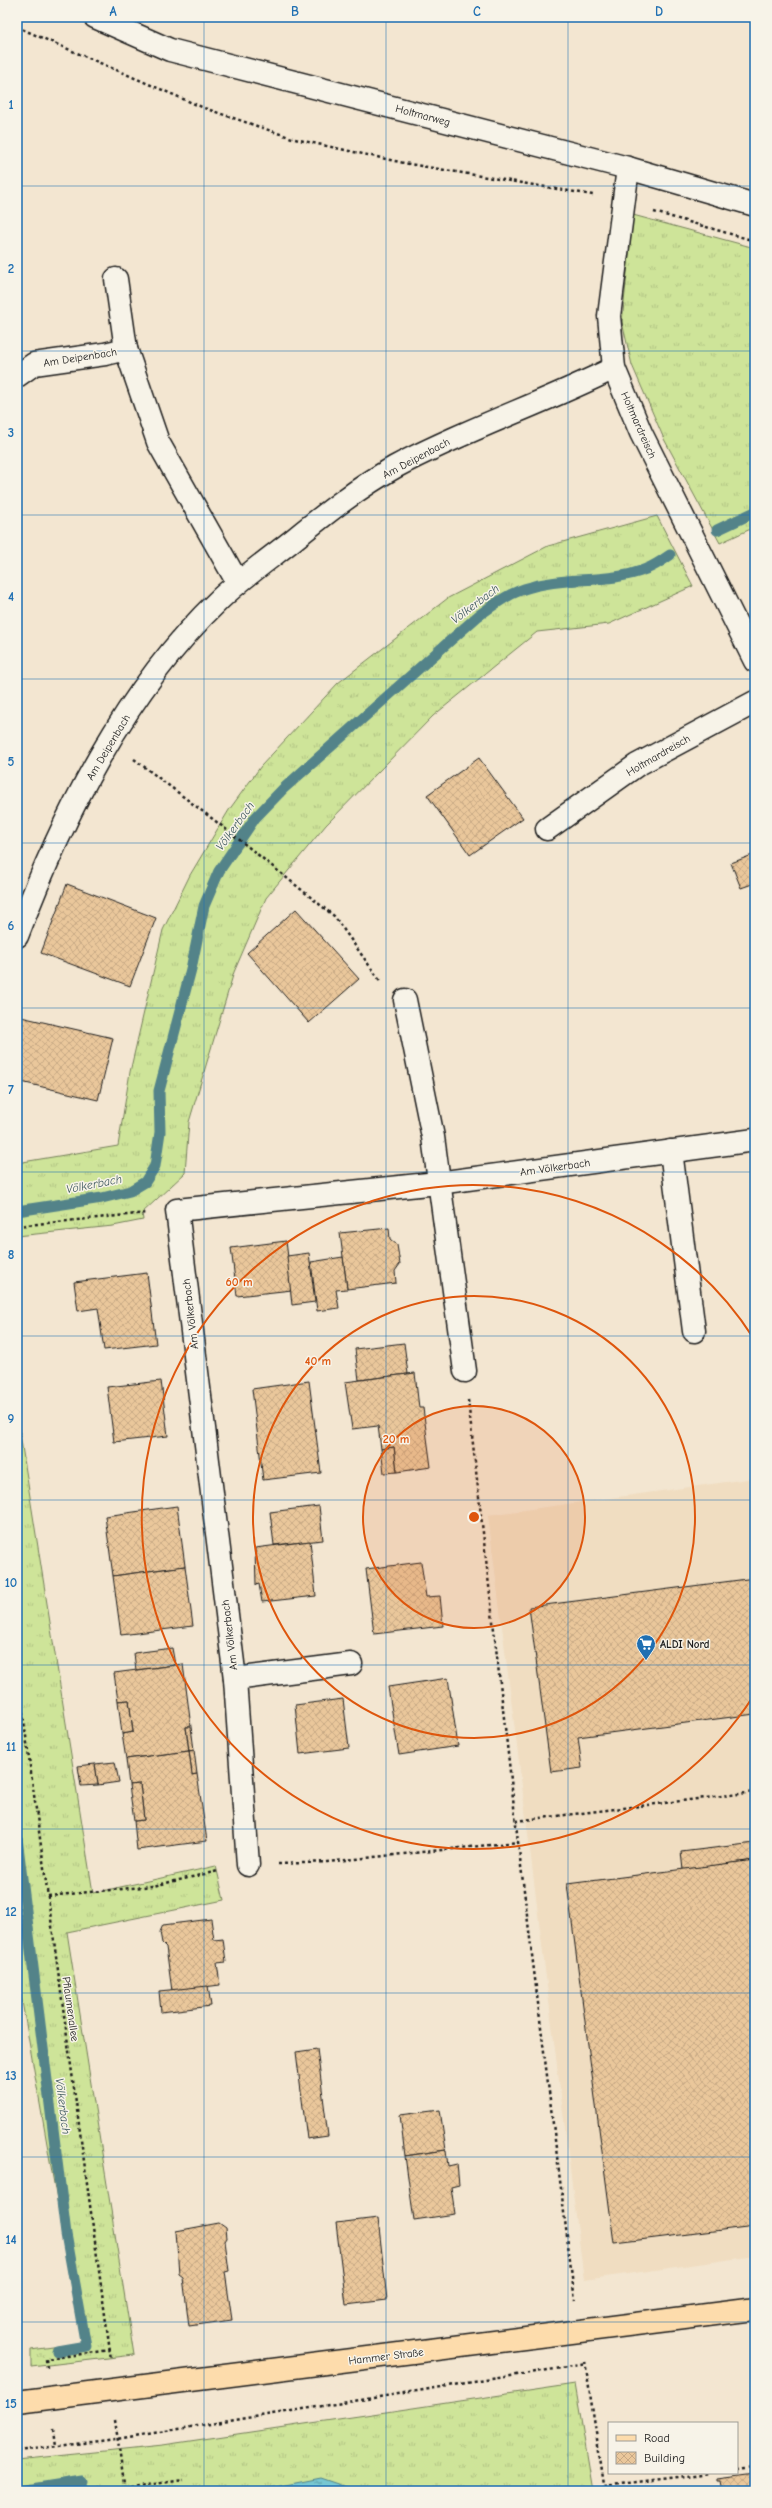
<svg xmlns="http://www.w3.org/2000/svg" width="772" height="2508" viewBox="0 0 772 2508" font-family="'Comic Neue',sans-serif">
	<defs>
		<pattern id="grass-tufts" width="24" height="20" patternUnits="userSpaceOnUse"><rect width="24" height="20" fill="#cee499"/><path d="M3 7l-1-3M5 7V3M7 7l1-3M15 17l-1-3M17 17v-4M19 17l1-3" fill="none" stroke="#b0c383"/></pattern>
		<pattern id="water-ripples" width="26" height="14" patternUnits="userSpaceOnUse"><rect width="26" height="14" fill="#77c7d2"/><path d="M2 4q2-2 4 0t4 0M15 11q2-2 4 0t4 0" fill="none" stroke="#66aab4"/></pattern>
		<pattern id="building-cross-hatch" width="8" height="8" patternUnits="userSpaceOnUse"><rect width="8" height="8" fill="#eac79b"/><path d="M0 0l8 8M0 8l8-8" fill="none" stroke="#c8aa85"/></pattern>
	</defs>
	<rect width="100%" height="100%" fill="#f3e6d1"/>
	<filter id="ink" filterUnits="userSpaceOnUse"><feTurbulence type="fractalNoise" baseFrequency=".025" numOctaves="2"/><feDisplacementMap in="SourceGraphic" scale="8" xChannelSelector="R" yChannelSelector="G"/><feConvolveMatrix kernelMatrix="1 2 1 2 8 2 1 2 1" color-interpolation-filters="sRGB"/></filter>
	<g filter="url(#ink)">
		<polygon fill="#f0ddc1" points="755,1478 755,2256 584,2280 488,1515"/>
		<g fill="url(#grass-tufts)" stroke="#75805a">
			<polygon points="633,215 755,248 755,527 720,543 664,439 632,365 622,322"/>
			<polygon points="657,516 693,586 609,624 537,632 433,716 326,825 266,898 234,972 189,1122 185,1173 142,1213 143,1220 113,1226 17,1236 17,1163 118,1146 130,1072 163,930 190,875 229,810 261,766 338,683 448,598 548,546"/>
			<polygon points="17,1415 93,1893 216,1866 224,1900 67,1932 134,2355 31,2367 31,2350 82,2343 17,1973"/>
			<polygon points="575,2384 593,2491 17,2491 17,2460 163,2445"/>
		</g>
		<polygon fill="url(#water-ripples)" stroke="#538389" points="321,2478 359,2491 263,2491 270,2488"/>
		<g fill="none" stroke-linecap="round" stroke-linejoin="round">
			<g stroke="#538389" stroke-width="11">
				<polyline points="717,530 755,512"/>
				<path d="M17,1211L102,1198L130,1191L145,1182L155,1166L160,1132L159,1091L191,969L204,906L219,871L255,818L283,789L478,616C495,604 510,592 531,587C569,576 610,584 646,569C655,566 663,560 670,555"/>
				<polyline points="17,1838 66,2234 86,2346 57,2351"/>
				<polyline points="19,2491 82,2481"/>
			</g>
		</g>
		<g fill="url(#building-cross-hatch)" stroke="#1c1c1c">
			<polygon points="479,758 523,818 470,855 427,795"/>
			<polygon points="755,854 755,883 741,888 731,863"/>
			<polygon points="67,884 156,918 130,986 41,953"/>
			<polygon points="296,909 359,979 309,1023 247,953"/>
			<polygon points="21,1017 113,1038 98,1100 17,1081 17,1036"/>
			<polygon points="389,1228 390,1239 397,1245 400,1264 395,1271 396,1283 347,1289 340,1233"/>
			<polygon points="286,1241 292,1290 237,1296 231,1248"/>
			<polygon points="309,1253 315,1302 292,1305 287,1256"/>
			<polygon points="343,1257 347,1289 336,1290 339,1308 317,1311 311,1262"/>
			<polygon points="147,1273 156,1344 104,1350 98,1308 78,1311 74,1282"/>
			<polygon points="404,1343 408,1374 359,1380 355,1349"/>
			<polygon points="415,1373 419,1408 423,1408 431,1467 397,1472 394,1447 381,1449 378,1426 352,1429 345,1382"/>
			<polygon points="161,1381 168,1436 114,1442 107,1387"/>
			<polygon points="309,1381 321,1473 263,1480 252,1389"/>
			<polygon points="394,1447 397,1472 384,1473 381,1449"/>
			<polygon points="177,1506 185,1566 113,1576 105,1516"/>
			<polygon points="319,1506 323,1540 274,1545 270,1512"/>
			<polygon points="310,1541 316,1596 262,1602 259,1584 256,1585 255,1548"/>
			<polygon points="421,1562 426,1597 440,1596 443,1626 374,1634 366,1569"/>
			<polygon points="185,1566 193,1626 121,1635 113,1576"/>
			<polygon points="755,1578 755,1714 578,1737 582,1768 551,1772 529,1607"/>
			<polygon points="172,1648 175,1665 136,1670 134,1653"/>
			<polygon points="183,1664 191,1727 186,1727 189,1751 126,1759 122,1734 133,1732 129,1700 118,1701 114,1673"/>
			<polygon points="448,1678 458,1746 399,1755 388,1687"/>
			<polygon points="343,1699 349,1748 300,1754 295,1705"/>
			<polygon points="129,1700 133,1732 122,1734 118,1701"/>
			<polygon points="186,1727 191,1727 194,1750 189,1751"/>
			<polygon points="194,1750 197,1774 192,1775 189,1751"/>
			<polygon points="189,1751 192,1775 197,1774 207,1841 137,1850 134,1821 144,1820 140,1784 129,1785 126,1759"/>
			<polygon points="115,1762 119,1782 98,1785 95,1764"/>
			<polygon points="95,1764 98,1785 81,1786 78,1766"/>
			<polygon points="140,1784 144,1820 134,1821 129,1785"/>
			<polygon points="755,1843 755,1860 683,1870 681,1852"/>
			<polygon points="755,1860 755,2226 614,2243 567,1884"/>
			<polygon points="211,1919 214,1940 223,1939 226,1962 217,1963 220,1985 172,1991 166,1947 162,1943 160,1932 163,1925"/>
			<polygon points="208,1986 211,2006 161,2012 159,1991"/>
			<polygon points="317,2049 328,2136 307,2139 296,2052"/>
			<polygon points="440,2110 446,2150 405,2156 400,2115"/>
			<polygon points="446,2150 448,2166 457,2164 459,2185 451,2187 455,2214 414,2220 405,2156"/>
			<polygon points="378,2218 387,2300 346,2305 336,2223"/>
			<polygon points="219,2223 226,2228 227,2238 225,2241 229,2271 225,2272 232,2320 189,2326 183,2277 179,2274 176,2231"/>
			<polygon points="755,2474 755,2491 722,2491 720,2481 717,2481 717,2479"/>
		</g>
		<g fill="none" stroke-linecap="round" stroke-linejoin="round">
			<g stroke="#1c1c1c" stroke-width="25">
				<g id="minor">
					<polyline points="95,17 170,50 628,168 755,205"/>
					<polyline points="628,168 609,316 614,368 641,433 755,661"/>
					<polyline points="116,279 126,349"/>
					<polyline points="17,376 34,364 105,354 126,349 158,442 238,583"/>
					<polyline points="547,829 637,765 755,702"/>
					<path d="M17,936C63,815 125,690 220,599C242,578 269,559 293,540C325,514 359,487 395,467C466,429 542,404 614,368"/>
					<polyline points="405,1000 433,1137 465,1371"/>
					<polyline points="671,1151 694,1331"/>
					<polyline points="235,1679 351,1664"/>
					<polyline points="248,1865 235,1679 177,1210 438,1183 755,1140"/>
				</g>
			</g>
			<g stroke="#1c1c1c" stroke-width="25">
				<polyline id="major" points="17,2402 755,2309"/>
			</g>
			<g stroke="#1c1c1c" stroke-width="2.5" stroke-dasharray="3 3" stroke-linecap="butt">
				<polyline points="17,27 204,108 295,139 404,163 593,195"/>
				<polyline points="654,212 755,241"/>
				<polyline points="134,759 231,833 334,916 381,982"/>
				<polyline points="17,1226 147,1213"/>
				<polyline points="468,1400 518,1842 575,2301"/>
				<polyline points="17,1670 111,2359"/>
				<polyline points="516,1821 755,1792"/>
				<polyline points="278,1864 327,1862 518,1842"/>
				<polyline points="48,1896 153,1886 218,1871"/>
				<polyline points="585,2361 605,2491"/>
				<polyline points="47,2368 46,2359 110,2350"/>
				<polyline points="115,2420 125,2491"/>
				<polyline points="54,2429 56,2446"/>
				<polyline points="17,2451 116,2439 586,2364"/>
				<polyline points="737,2470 755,2468"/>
				<polyline points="604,2486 711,2473"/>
				<polyline points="124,2488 184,2480"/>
			</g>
			<use href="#minor" stroke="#f7f3e8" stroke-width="22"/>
			<use href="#major" stroke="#fddcac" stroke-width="22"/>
		</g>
	</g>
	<path fill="none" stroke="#1f6fb2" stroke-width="1" stroke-opacity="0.55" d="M204,17V2491M386,17V2491M568,17V2491M17,186H755M17,351H755M17,515H755M17,679H755M17,843H755M17,1008H755M17,1172H755M17,1336H755M17,1500H755M17,1665H755M17,1829H755M17,1993H755M17,2157H755M17,2322H755"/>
	<circle cx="474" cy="1517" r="111" fill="#de560d" fill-opacity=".12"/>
	<g fill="none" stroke="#de560d" stroke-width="2">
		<circle cx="474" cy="1517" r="111"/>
		<circle cx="474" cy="1517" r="221"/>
		<path d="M754 1695A332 332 0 1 1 754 1339"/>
	</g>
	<defs>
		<g id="supermarket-pin" transform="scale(1)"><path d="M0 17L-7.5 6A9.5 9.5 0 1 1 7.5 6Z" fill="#1f6fb2" stroke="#f7f3e8"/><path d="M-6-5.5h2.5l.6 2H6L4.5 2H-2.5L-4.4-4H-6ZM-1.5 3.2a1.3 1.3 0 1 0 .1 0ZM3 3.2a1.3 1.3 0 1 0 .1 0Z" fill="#fff"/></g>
	</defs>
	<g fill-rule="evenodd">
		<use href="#supermarket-pin" x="646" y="1644"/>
	</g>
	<g text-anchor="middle" stroke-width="3" stroke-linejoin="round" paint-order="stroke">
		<g font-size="11" fill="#1c1c1c" stroke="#f7f3e8">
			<text transform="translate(423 115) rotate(15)" y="4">Holtmarweg</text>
			<text transform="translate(80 357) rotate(-9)" y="4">Am Deipenbach</text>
			<text transform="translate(639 425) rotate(66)" y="4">Holtmardreisch</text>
			<text transform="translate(416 458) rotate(-28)" y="4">Am Deipenbach</text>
			<text transform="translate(108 747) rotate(-59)" y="4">Am Deipenbach</text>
			<text transform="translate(658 755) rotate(-30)" y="4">Holtmardreisch</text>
			<text transform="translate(555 1167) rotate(-8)" y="4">Am Völkerbach</text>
			<text transform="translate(190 1314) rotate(-97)" y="4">Am Völkerbach</text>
			<text transform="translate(229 1635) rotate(-97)" y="4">Am Völkerbach</text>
			<text transform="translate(71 2009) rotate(82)" y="4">Pflaumenallee</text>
			<text transform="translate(386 2356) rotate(-7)" y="4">Hammer Straße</text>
		</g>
		<g font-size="11" font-weight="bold" fill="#1c1c1c" stroke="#f7f3e8" text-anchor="start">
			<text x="660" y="1648">ALDI Nord</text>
		</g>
		<g font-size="12" font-style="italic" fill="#3c585c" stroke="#f7f3e8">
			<text transform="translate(475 604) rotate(-37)" y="4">Völkerbach</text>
			<text transform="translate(235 826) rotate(-54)" y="4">Völkerbach</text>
			<text transform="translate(94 1184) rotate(-11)" y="4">Völkerbach</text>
			<text transform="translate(63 2106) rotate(83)" y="4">Völkerbach</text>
		</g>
	</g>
	<circle cx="474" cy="1517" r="6" fill="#de560d" stroke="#f7f3e8" stroke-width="2"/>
	<g font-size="12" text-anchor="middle" font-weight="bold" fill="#de560d" stroke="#f7f3e8" stroke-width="3" stroke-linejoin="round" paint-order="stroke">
		<text x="239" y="1286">60 m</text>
		<text x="318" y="1365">40 m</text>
		<text x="396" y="1443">20 m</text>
	</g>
	<rect width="772" height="2508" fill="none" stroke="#f7f3e8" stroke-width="44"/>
	<rect x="608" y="2422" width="130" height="52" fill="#f7f3e8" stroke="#9f9d96"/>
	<rect x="616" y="2435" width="20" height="6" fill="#fddcac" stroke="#9f9d96"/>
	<text x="644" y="2442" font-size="12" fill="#1c1c1c">Road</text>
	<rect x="616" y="2452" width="20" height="12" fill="url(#building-cross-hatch)" stroke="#9f9d96"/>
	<text x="644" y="2462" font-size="12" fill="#1c1c1c">Building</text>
	<rect x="22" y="22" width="728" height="2464" fill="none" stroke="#1f6fb2" stroke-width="1.5"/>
	<g font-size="13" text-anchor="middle" font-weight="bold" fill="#1f6fb2">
		<text x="113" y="16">A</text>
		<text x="295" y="16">B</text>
		<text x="477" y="16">C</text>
		<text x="659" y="16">D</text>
		<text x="11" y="109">1</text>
		<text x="11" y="273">2</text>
		<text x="11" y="437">3</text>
		<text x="11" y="601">4</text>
		<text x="11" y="766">5</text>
		<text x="11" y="930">6</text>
		<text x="11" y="1094">7</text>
		<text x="11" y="1259">8</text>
		<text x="11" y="1423">9</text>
		<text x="11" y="1587">10</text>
		<text x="11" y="1751">11</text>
		<text x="11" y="1916">12</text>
		<text x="11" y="2080">13</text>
		<text x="11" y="2244">14</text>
		<text x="11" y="2408">15</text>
	</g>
</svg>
